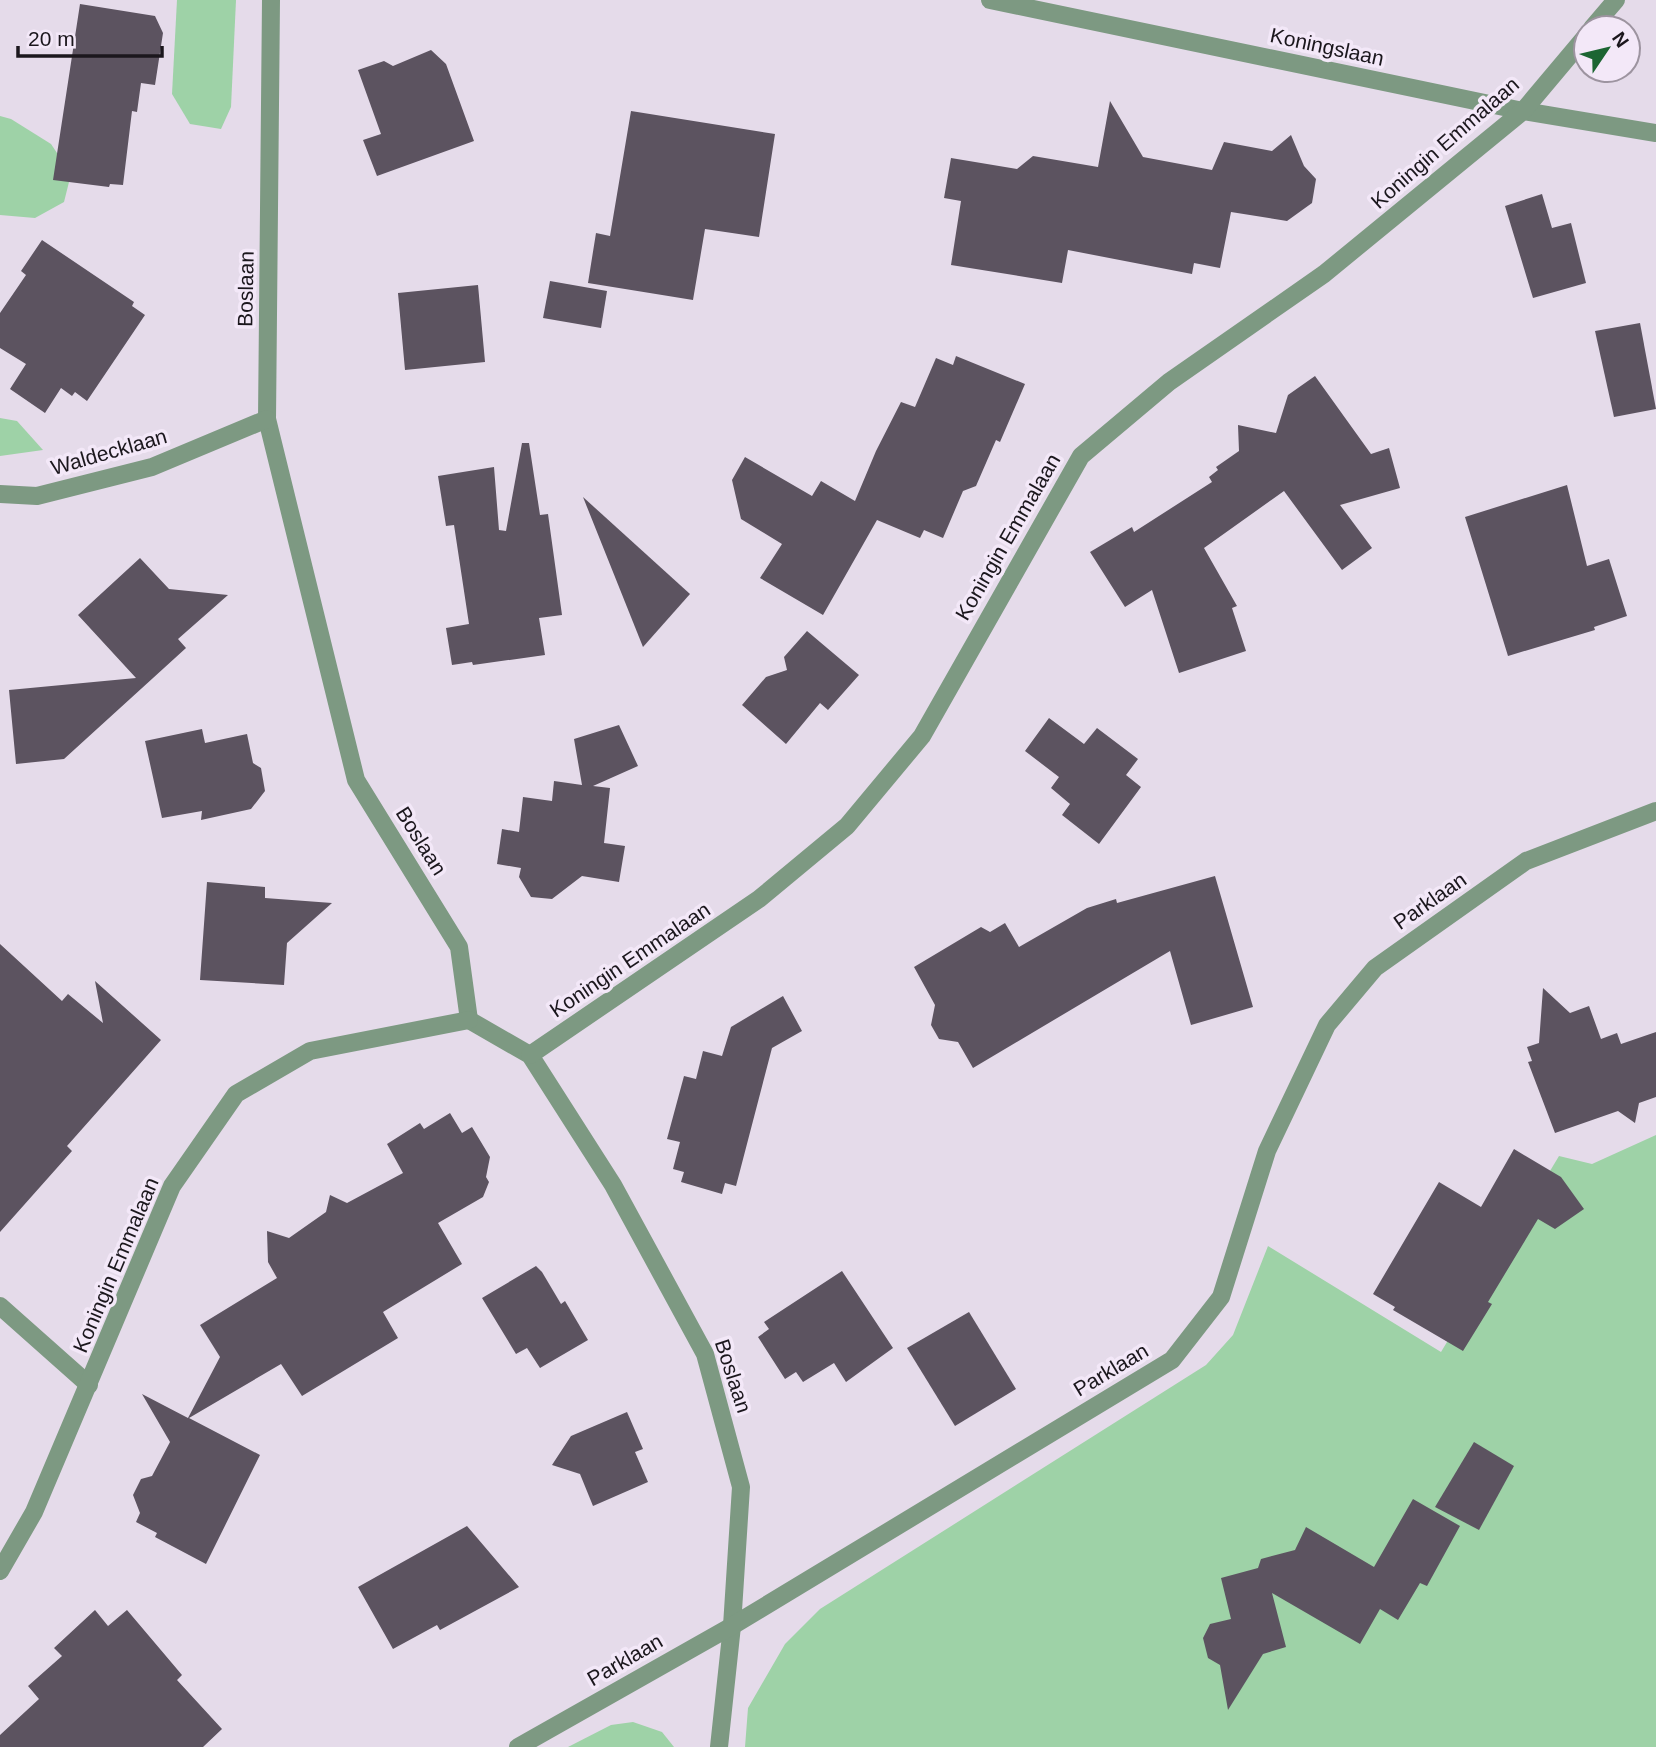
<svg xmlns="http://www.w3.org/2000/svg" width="1656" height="1747" viewBox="0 0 1656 1747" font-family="Helvetica,sans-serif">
	<rect width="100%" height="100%" fill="#e5dbea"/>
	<g fill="#9ed2a7">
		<polygon points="177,0 236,0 231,107 221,129 190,124 172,94"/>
		<polygon points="0,116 11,119 51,144 71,174 64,202 35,218 0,215"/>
		<polygon points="0,418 17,421 43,450 0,456"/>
		<polygon points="1656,1135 1656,1747 745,1747 748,1708 785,1644 820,1609 1206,1365 1233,1335 1268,1246 1441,1352 1559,1156 1592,1164"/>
		<polygon points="633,1722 662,1732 674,1747 568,1747 611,1725"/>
	</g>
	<g fill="#5c5360">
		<polygon points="80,4 155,16 163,33 155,85 141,83 137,112 132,111 123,185 110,184 109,187 53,180"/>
		<polygon points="431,50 446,64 474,141 377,176 363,140 381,134 358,70 384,61 393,66"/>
		<polygon points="1110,101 1143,157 1212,170 1224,142 1272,151 1291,135 1304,166 1316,179 1312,203 1287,221 1231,212 1220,268 1194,263 1192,274 1068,250 1062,283 951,265 961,201 944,198 951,158 1017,169 1033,156 1098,167"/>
		<polygon points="631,111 775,134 759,237 705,229 693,300 588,283 596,233 610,236"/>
		<polygon points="1542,194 1552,228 1571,223 1586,283 1533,298 1505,206"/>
		<polygon points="42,240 134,302 132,306 145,315 87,401 75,392 72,396 61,388 45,413 10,389 26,364 0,348 0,313 26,275 21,271"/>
		<polygon points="550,281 607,291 601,328 543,318"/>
		<polygon points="478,285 485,362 405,370 398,293"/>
		<polygon points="1640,323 1656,409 1614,417 1595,331"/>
		<polygon points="956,356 1025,384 1000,442 996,440 976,486 963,491 943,538 924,530 920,538 877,520 823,615 760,578 782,544 741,519 732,480 745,457 812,496 821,481 855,501 876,451 901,402 915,407 936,358 953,365"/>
		<polygon points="1315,376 1371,454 1389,448 1400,488 1340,505 1372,548 1342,570 1284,491 1204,548 1237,606 1232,608 1246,651 1179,673 1152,590 1125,607 1090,552 1132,527 1134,532 1212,482 1209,477 1218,470 1216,467 1239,451 1238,425 1276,433 1288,395"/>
		<polygon points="522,443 529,443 540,515 548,514 562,615 539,618 545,655 473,665 472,662 452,665 446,628 469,624 454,525 446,526 438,476 494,467 499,530 506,531"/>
		<polygon points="1567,485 1587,566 1609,559 1627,616 1594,627 1595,630 1508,656 1465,517"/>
		<polygon points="583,497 690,594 643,647"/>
		<polygon points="140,558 169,589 228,595 178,639 186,648 64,759 16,764 9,690 136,678 78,615"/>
		<polygon points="807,631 859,675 828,710 820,703 786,744 742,705 766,677 787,670 784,657"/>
		<polygon points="1049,718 1084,744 1097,728 1138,759 1126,775 1141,787 1099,844 1062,815 1070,804 1051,788 1059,777 1025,751"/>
		<polygon points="619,725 638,766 593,786 610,788 604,843 625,846 619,882 582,876 552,899 531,897 519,877 521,868 497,864 502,829 519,832 523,797 552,801 554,781 582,785 574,739"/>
		<polygon points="202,729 205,743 247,734 253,763 261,768 265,791 251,809 201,820 202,811 162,818 145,741"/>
		<polygon points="1215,876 1253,1007 1191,1025 1170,951 973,1068 958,1042 939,1039 931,1025 935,1005 914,967 981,927 990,932 1005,923 1019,947 1087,908 1116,899 1117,903"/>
		<polygon points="207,882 265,887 265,898 332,903 287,943 284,985 200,980"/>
		<polygon points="0,944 62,1001 68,994 103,1023 95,981 161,1040 67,1146 72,1151 0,1232"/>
		<polygon points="1543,988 1570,1013 1589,1006 1601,1039 1617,1033 1621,1044 1656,1032 1656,1097 1639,1103 1635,1123 1618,1111 1555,1133 1528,1062 1532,1061 1527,1047 1539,1043"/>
		<polygon points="783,996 802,1031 772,1048 736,1186 725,1183 722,1194 681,1182 684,1172 673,1169 680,1142 667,1139 684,1076 696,1079 703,1051 722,1056 731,1027"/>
		<polygon points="450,1113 462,1133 472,1127 490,1157 486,1177 489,1182 483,1197 438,1223 462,1264 383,1312 398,1338 302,1396 281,1364 189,1418 260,1455 206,1564 155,1537 157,1533 136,1522 140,1513 133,1495 141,1479 152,1476 170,1442 142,1394 188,1418 220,1357 200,1325 277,1278 268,1262 267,1231 289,1238 326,1212 330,1195 347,1203 403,1173 387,1144 420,1123 424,1129"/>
		<polygon points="1514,1149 1561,1177 1584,1209 1555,1229 1538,1219 1488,1302 1492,1304 1463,1351 1393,1310 1395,1307 1373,1294 1439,1182 1481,1207"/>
		<polygon points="536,1266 542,1272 561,1304 565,1301 588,1340 540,1368 527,1348 516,1354 482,1298"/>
		<polygon points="842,1271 893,1348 846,1382 834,1363 803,1382 796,1372 785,1379 758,1337 769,1329 764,1322"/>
		<polygon points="969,1312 1016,1389 955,1426 907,1348"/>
		<polygon points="627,1412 643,1449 635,1452 648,1482 593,1506 580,1474 552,1465 571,1436"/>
		<polygon points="1474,1442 1514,1466 1479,1530 1435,1507"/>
		<polygon points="1413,1499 1460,1526 1427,1586 1420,1583 1398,1620 1380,1609 1360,1644 1272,1593 1286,1647 1263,1654 1228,1710 1220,1665 1208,1658 1203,1638 1210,1624 1231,1619 1221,1578 1258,1568 1261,1559 1295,1550 1306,1527 1374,1567"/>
		<polygon points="467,1526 519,1587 440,1630 437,1625 393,1649 358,1587"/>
		<polygon points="95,1610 108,1626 127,1610 182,1675 177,1680 222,1729 203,1747 0,1747 0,1735 39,1699 28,1686 62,1656 54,1648"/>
	</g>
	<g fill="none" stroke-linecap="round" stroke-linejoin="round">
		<g stroke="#7d9982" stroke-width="18">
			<polyline points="271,0 267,419 356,780 459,947 469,1020"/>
			<polyline points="990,0 1523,111 1656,133"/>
			<polyline points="1592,28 1616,0"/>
			<polyline points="0,494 37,496 152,467 267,419"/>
			<polyline points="469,1020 530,1055 613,1185 705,1354 741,1487 732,1626 719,1747"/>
			<polyline points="530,1055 759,899 847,826 922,736 1081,456 1169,382 1324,274 1523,111 1586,36"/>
			<polyline points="0,1306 89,1385"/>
			<polyline points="0,1571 34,1512 172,1186 236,1094 310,1051 469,1020"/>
			<polyline points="518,1747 732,1626 1172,1360 1221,1297 1267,1151 1327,1025 1375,968 1526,861 1656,811"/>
		</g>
	</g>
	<g text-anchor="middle" stroke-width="7" stroke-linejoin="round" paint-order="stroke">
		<g font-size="21" fill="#1b171d" stroke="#f3e8f8">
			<text transform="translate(1327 47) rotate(12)" y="7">Koningslaan</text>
			<text transform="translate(1445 143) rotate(-41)" y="7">Koningin Emmalaan</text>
			<text transform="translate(246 289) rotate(-89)" y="7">Boslaan</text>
			<text transform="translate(109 452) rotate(-16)" y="7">Waldecklaan</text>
			<text transform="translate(1008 537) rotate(-60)" y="7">Koningin Emmalaan</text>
			<text transform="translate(421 841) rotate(58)" y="7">Boslaan</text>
			<text transform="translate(1430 901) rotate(-35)" y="7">Parklaan</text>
			<text transform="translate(630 960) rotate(-34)" y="7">Koningin Emmalaan</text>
			<text transform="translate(116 1265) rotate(-67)" y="7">Koningin Emmalaan</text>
			<text transform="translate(1111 1370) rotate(-31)" y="7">Parklaan</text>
			<text transform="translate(733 1376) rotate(72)" y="7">Boslaan</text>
			<text transform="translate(625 1660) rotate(-30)" y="7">Parklaan</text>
		</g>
	</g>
	<g transform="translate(1607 49) rotate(55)"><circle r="33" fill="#f3e8f8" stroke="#9d94a0" stroke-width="2"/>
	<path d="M0-5L12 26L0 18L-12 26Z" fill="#1c6532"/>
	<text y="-10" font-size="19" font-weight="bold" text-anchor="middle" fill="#1b171d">N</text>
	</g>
	<path d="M18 46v10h144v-10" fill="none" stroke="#1b171d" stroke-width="3.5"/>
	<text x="28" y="46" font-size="21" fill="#1b171d" stroke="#f3e8f8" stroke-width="5" paint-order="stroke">20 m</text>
</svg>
